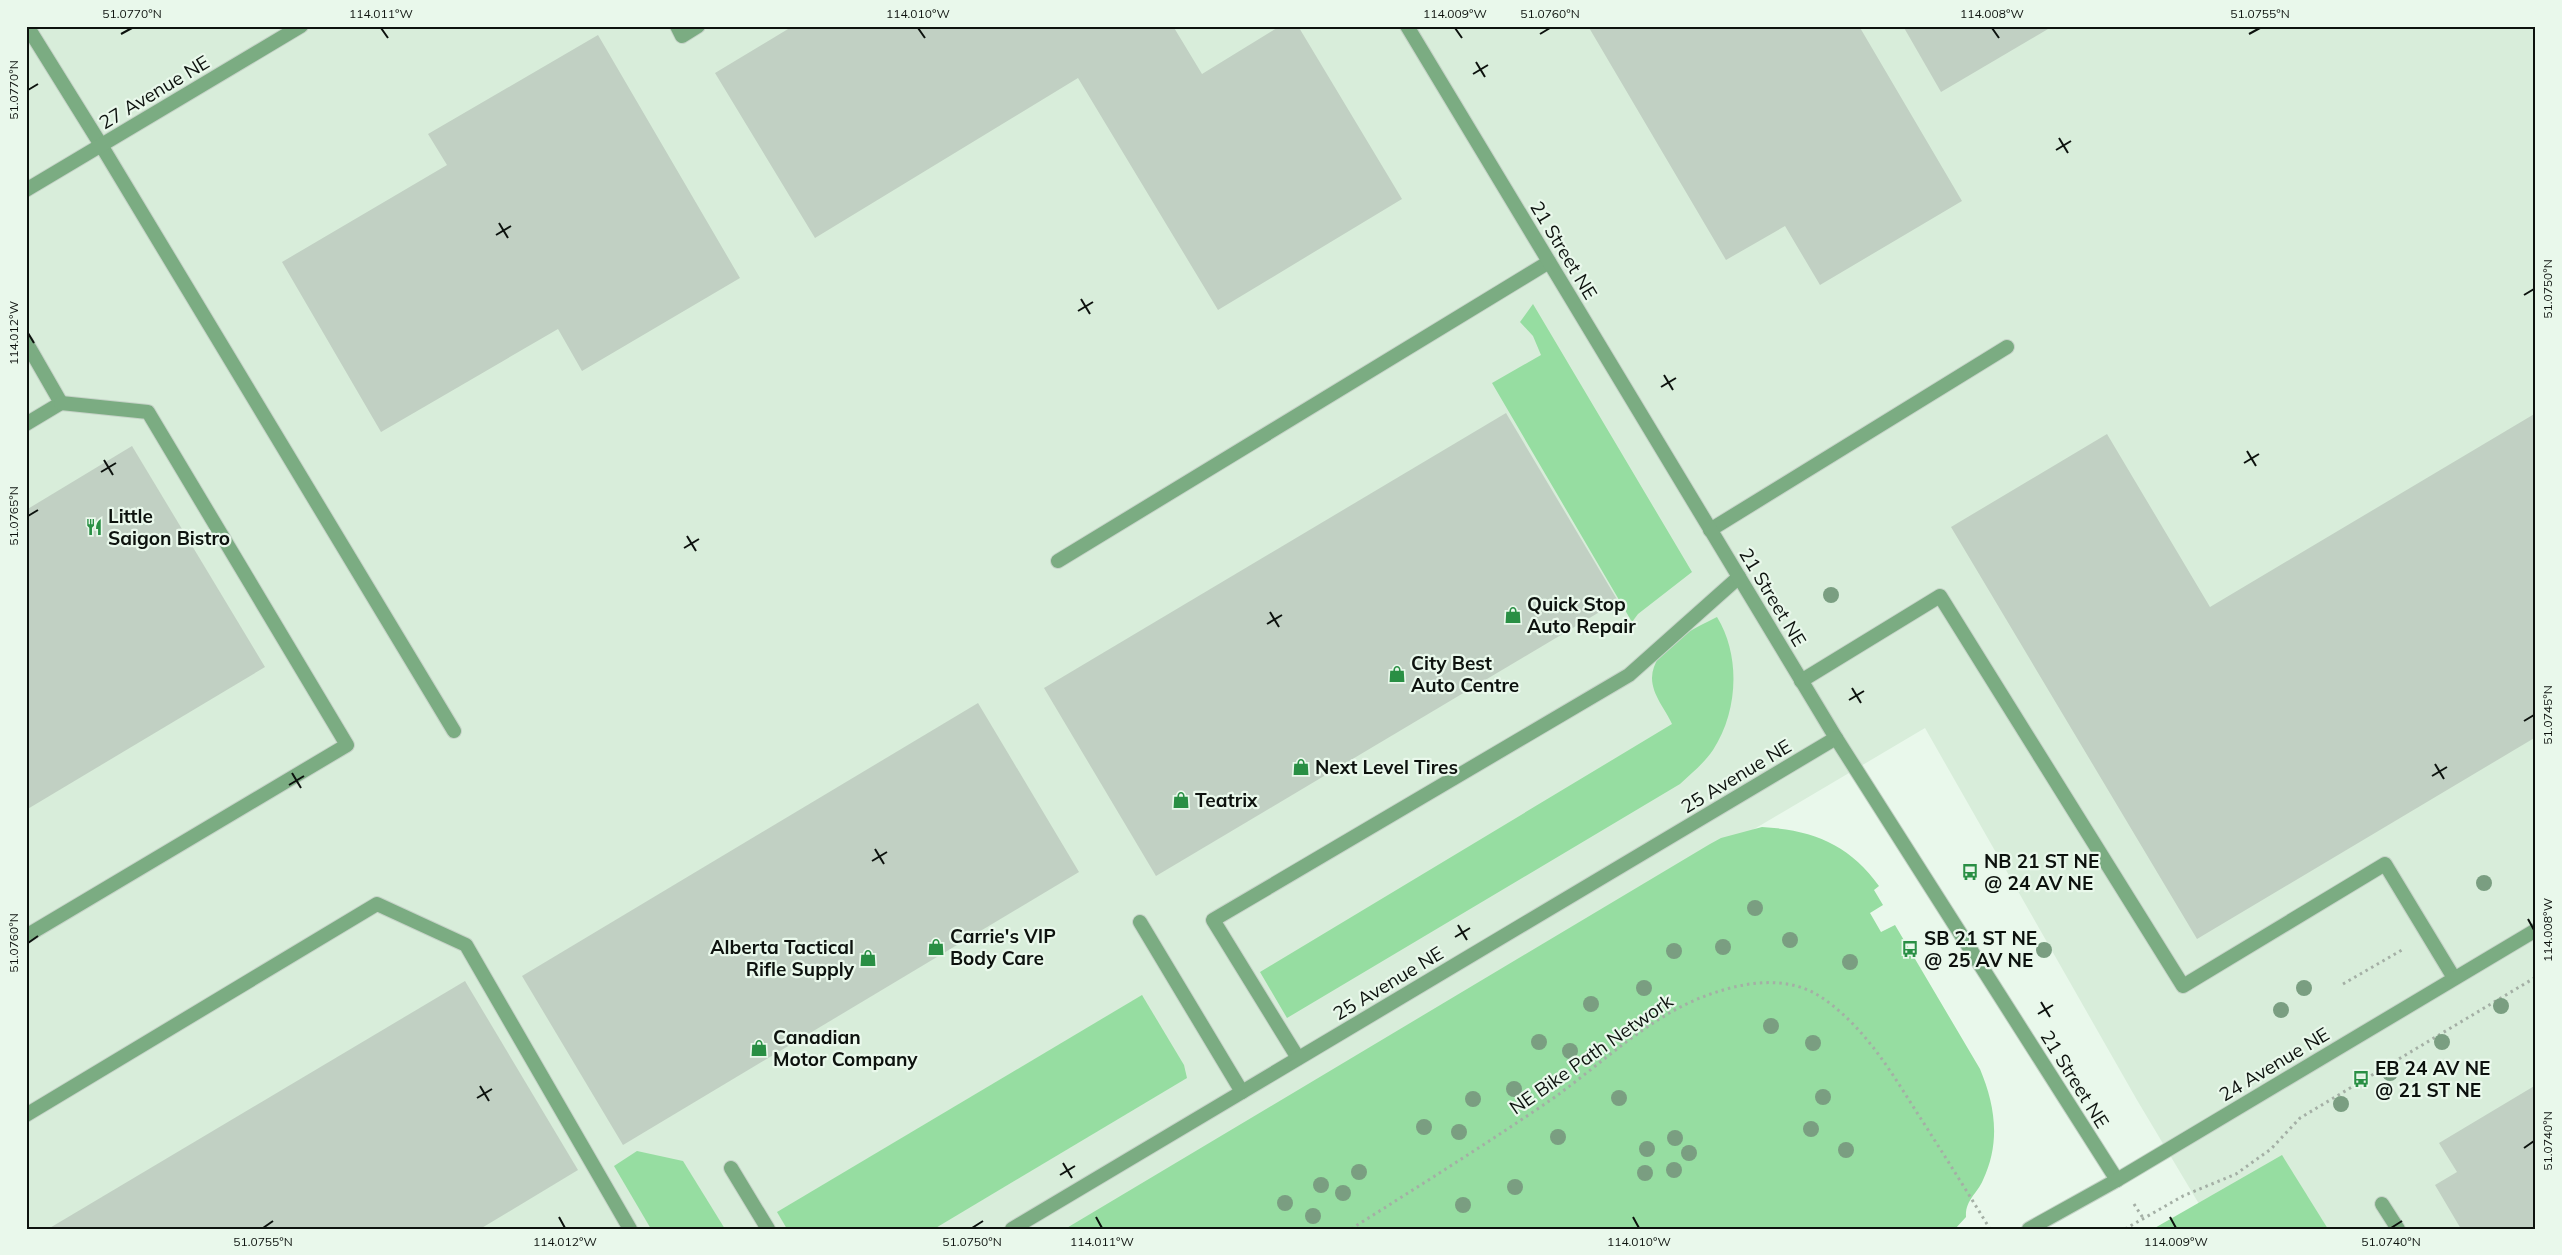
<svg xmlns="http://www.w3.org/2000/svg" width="2562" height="1255" viewBox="0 0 2562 1255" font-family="Mulish,sans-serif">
	<rect width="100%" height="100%" fill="#e9f8eb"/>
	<polygon fill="#d8edda" points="26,26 2536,26 2536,1229 2214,1229 2137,1100 1925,728 1079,1229 26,1229"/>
	<g fill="#96dda1">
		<polygon points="1533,304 1692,572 1638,614 1632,622 1492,383 1541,355 1533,336 1520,322"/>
		<path d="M1717,617C1741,656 1738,712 1713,750C1704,763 1692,773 1680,784L1287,1018L1260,972L1672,724C1666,710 1652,695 1652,678C1653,646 1694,629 1717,617Z"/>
		<path d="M1762,827C1813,830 1849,844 1879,886L1874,890L1883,905L1870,913L1881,932L1895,925L1980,1069C1995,1105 2001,1142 1983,1180C1977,1194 1965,1200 1966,1217L1955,1229H1065L1710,844L1721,838Z"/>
		<polygon points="1142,995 1184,1065 1187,1078 934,1229 787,1229 777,1212"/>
		<polygon points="637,1151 683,1161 725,1229 651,1229 614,1166"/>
		<polygon points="2282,1155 2328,1229 2153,1229"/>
	</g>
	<g fill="#c1d0c3">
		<polygon points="793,26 1173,26 1202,74 1280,26 1298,26 1402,199 1218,310 1078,78 815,238 715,73"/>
		<polygon points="1588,26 1859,26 1962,201 1820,285 1785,226 1726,260"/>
		<polygon points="1903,26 2053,26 1941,92"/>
		<polygon points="598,35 740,278 582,371 558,329 381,432 282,262 447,165 428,134"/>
		<polygon points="1506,413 1618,601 1156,876 1044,688"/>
		<polygon points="2536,413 2536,737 2197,939 1951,527 2107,434 2210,607"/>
		<polygon points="132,446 265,667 26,810 26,510"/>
		<polygon points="978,703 1079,872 623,1145 522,976"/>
		<polygon points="465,981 578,1170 480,1229 48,1229"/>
		<polygon points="2536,1085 2536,1229 2461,1229 2435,1185 2457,1172 2439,1143"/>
	</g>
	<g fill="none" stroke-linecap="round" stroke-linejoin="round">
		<g stroke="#c6d3c8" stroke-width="16">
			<g id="service">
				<polyline points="677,26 682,36 698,26"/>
				<polyline points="101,145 454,731"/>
				<polyline points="26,342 61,403 26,424"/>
				<polyline points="1710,530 2007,347"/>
				<polyline points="1058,561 1549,262"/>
				<polyline points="1801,681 1940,596 2183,986 2385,864 2454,978"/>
				<polyline points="1140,922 1242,1092"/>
				<polyline points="26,936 347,745 148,412 61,403"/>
				<polyline points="1298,1058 1213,920 1629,675 1739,577"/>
				<polyline points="26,1115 377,904 466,945 630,1229"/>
				<polyline points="731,1168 768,1229"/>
				<polyline points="2382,1204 2398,1229"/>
			</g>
		</g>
		<g stroke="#c6d3c8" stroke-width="16">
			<g id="minor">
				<polyline points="1407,26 1836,738 2117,1180"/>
				<polyline points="1012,1229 1836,738"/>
				<polyline points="2029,1229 2117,1180 2536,930"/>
			</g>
		</g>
		<g stroke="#c6d3c8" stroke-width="16">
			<g id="tertiary">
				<polyline points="27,26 101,145"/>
				<polyline points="26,190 301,26"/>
			</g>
		</g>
		<g stroke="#a4afa5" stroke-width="3" stroke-dasharray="2.5 4" stroke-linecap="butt">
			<polyline points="2343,984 2402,950"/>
			<polyline points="2134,1204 2143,1218"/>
			<path d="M1351,1229C1419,1186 1488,1143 1555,1097C1602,1063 1646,1020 1700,998C1738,983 1784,973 1821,997C1867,1028 1894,1077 1923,1122C1946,1158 1968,1193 1990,1229"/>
			<polyline points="2125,1229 2183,1196 2236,1174 2271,1149 2300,1118 2536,977"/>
		</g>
		<use href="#service" stroke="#7bac82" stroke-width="14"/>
		<use href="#minor" stroke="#7bac82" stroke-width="14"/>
		<use href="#tertiary" stroke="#7bac82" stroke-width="14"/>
	</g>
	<g fill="#7a9e81">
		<circle cx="1831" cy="595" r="8"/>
		<circle cx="2484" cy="883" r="8"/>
		<circle cx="1755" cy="908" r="8"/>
		<circle cx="1790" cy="940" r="8"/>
		<circle cx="1723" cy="947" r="8"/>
		<circle cx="2044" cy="950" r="8"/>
		<circle cx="1674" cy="951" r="8"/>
		<circle cx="1850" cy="962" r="8"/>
		<circle cx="1644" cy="988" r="8"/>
		<circle cx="2304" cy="988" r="8"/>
		<circle cx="1591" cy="1004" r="8"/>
		<circle cx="2501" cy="1006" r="8"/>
		<circle cx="2281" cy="1010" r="8"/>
		<circle cx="1771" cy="1026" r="8"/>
		<circle cx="1539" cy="1042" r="8"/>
		<circle cx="2442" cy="1042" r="8"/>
		<circle cx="1813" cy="1043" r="8"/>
		<circle cx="1570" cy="1051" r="8"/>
		<circle cx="2390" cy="1073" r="8"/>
		<circle cx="1514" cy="1089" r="8"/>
		<circle cx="1823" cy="1097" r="8"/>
		<circle cx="1619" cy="1098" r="8"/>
		<circle cx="1473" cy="1099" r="8"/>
		<circle cx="2341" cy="1104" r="8"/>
		<circle cx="1424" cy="1127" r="8"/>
		<circle cx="1811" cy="1129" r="8"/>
		<circle cx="1459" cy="1132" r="8"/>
		<circle cx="1558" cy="1137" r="8"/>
		<circle cx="1675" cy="1138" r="8"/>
		<circle cx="1647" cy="1149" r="8"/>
		<circle cx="1846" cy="1150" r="8"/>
		<circle cx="1689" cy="1153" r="8"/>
		<circle cx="1674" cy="1170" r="8"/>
		<circle cx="1359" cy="1172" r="8"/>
		<circle cx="1645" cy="1173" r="8"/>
		<circle cx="1321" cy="1185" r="8"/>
		<circle cx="1515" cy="1187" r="8"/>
		<circle cx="1343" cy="1193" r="8"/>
		<circle cx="1285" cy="1203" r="8"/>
		<circle cx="1463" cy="1205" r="8"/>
		<circle cx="1313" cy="1216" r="8"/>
	</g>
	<path fill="none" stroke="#0d120e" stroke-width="2" d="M381,28L388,38M918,28L925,38M1455,28L1462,38M1992,28L1999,38M121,34L132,28M1540,34L1550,28M2249,34L2260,28M1476,62L1485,77M1473,74L1488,65M28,90L38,84M2059,138L2068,153M2056,150L2071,141M499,223L508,238M496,235L511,226M2524,295L2534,289M1081,299L1090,314M1078,311L1093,302M28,333L34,343M1664,375L1673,390M1661,387L1676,378M2247,451L2256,466M104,460L113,475M2244,463L2259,454M101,472L116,463M28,516L38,510M687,536L696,551M684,548L699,539M1270,612L1279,627M1267,624L1282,615M1852,688L1861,703M1849,700L1864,691M2524,721L2534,715M2435,764L2444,779M292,773L301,788M2432,776L2447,767M289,785L304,776M875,849L884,864M872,861L887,852M2528,919L2534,930M1458,925L1467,940M1455,937L1470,928M28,943L38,936M2041,1002L2050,1017M2038,1014L2053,1005M480,1086L489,1101M477,1098L492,1089M2524,1148L2534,1141M1063,1163L1072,1178M1060,1175L1075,1166M559,1217L565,1228M1096,1217L1102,1228M1633,1217L1639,1228M2170,1217L2176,1228M263,1228L273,1221M972,1228L983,1221M2391,1228L2402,1221"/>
	<defs>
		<g id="restaurant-bare" transform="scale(1.35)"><path d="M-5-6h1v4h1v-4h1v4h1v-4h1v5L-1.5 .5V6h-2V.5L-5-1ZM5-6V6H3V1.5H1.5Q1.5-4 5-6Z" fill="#298f44" stroke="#e9f8eb" stroke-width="2.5" paint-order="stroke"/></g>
		<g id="shop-bare" transform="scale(1.35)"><path d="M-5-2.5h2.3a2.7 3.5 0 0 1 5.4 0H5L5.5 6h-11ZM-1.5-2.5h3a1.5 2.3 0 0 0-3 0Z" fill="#298f44" stroke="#e9f8eb" stroke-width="2.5" paint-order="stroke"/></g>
		<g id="bus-bare" transform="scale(1.35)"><path d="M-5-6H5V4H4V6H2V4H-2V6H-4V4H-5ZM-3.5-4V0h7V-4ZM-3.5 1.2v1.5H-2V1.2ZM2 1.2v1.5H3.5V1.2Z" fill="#298f44" stroke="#e9f8eb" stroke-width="2.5" paint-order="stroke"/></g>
	</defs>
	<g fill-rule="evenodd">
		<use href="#restaurant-bare" x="94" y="527"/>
		<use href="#shop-bare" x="1513" y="615"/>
		<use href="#shop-bare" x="1397" y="674"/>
		<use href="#shop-bare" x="1301" y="767"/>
		<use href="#shop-bare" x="1181" y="800"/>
		<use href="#bus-bare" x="1970" y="872"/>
		<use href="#shop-bare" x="936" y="947"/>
		<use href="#bus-bare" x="1910" y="949"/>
		<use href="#shop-bare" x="868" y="958"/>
		<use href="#shop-bare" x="759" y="1048"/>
		<use href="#bus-bare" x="2361" y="1079"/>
	</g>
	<g text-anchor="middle" stroke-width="4.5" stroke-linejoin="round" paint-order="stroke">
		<g font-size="19" fill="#0d120e" stroke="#e9f8eb">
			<text transform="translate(154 92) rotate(-31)" y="7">27 Avenue NE</text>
			<text transform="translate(1564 250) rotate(59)" y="7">21 Street NE</text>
			<text transform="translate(1773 597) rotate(59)" y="7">21 Street NE</text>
			<text transform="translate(1736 776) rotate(-31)" y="7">25 Avenue NE</text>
			<text transform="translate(1388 983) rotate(-31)" y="7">25 Avenue NE</text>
			<text transform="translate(1591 1054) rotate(-35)" y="7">NE Bike Path Network</text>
			<text transform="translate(2274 1064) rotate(-31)" y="7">24 Avenue NE</text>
			<text transform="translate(2075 1079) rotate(58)" y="7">21 Street NE</text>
		</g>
		<g font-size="19" font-weight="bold" fill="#0d120e" stroke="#e9f8eb" text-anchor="start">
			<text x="108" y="523">Little<tspan x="108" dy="22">Saigon Bistro</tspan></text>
			<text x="1527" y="611">Quick Stop<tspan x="1527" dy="22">Auto Repair</tspan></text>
			<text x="1411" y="670">City Best<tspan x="1411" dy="22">Auto Centre</tspan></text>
			<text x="1315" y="774">Next Level Tires</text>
			<text x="1195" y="807">Teatrix</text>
			<text x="1984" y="868">NB 21 ST NE<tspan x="1984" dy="22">@ 24 AV NE</tspan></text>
			<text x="950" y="943">Carrie's VIP<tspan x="950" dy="22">Body Care</tspan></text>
			<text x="1924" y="945">SB 21 ST NE<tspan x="1924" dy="22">@ 25 AV NE</tspan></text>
			<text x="854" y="954" text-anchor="end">Alberta Tactical<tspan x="854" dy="22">Rifle Supply</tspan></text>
			<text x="773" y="1044">Canadian<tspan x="773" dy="22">Motor Company</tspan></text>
			<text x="2375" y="1075">EB 24 AV NE<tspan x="2375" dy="22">@ 21 ST NE</tspan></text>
		</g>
	</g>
	<rect width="2562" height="1255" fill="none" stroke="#e9f8eb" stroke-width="55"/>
	<rect x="28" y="28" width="2506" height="1200" fill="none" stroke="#0d120e" stroke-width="2"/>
	<g font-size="12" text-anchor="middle" fill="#0d120e">
		<text x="132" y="18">51.0770°N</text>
		<text x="381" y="18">114.011°W</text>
		<text x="918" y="18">114.010°W</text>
		<text x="1455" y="18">114.009°W</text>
		<text x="1550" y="18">51.0760°N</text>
		<text x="1992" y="18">114.008°W</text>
		<text x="2260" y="18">51.0755°N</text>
		<text transform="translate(14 90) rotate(-90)" y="4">51.0770°N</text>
		<text transform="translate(2548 289) rotate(-90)" y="4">51.0750°N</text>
		<text transform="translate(14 333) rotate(-90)" y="4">114.012°W</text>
		<text transform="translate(14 516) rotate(-90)" y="4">51.0765°N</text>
		<text transform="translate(2548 715) rotate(-90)" y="4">51.0745°N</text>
		<text transform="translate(2548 930) rotate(-90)" y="4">114.008°W</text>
		<text transform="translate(14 943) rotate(-90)" y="4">51.0760°N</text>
		<text transform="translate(2548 1141) rotate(-90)" y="4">51.0740°N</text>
		<text x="263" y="1246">51.0755°N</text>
		<text x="565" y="1246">114.012°W</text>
		<text x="972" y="1246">51.0750°N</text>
		<text x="1102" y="1246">114.011°W</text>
		<text x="1639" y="1246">114.010°W</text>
		<text x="2176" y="1246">114.009°W</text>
		<text x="2391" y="1246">51.0740°N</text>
	</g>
</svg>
